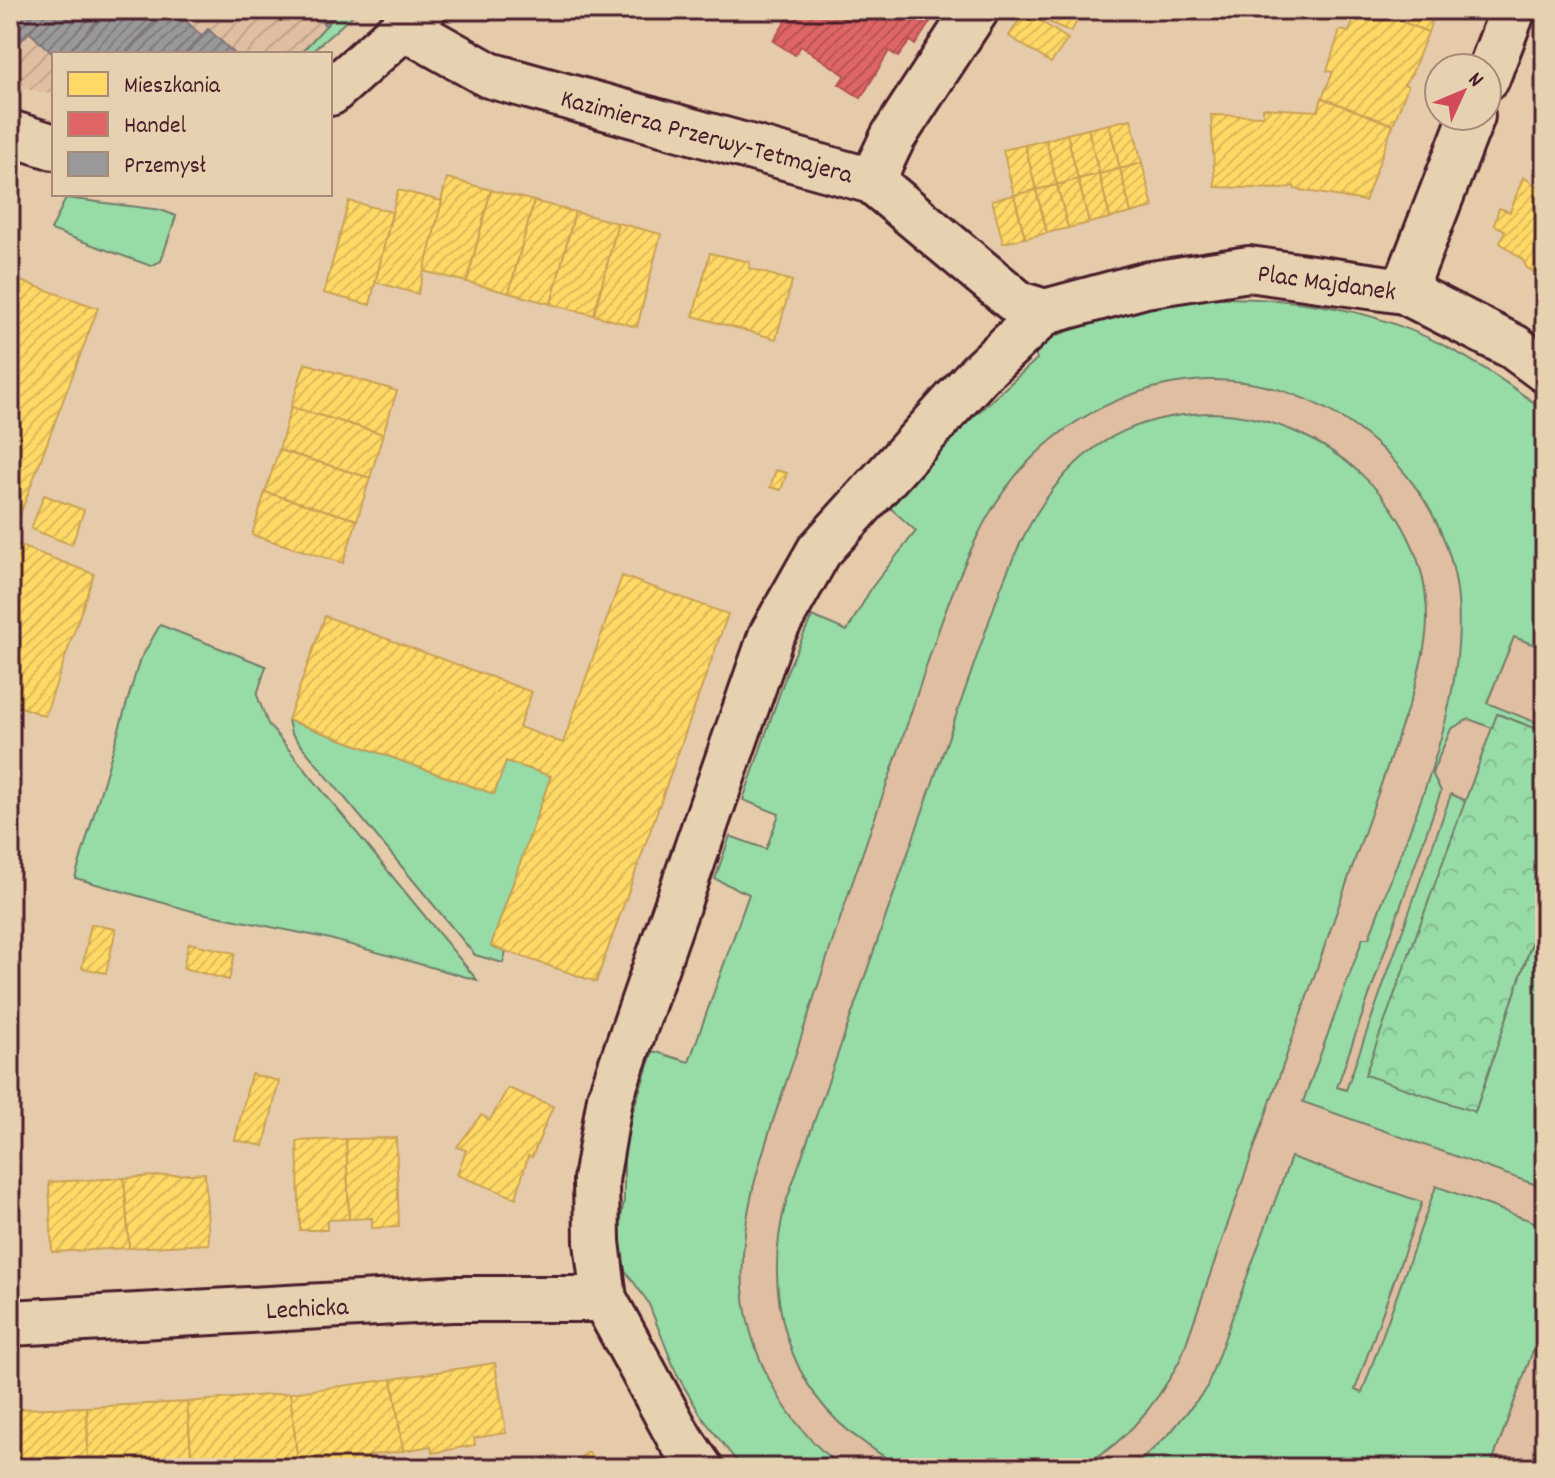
<svg xmlns="http://www.w3.org/2000/svg" width="1555" height="1478" viewBox="0 0 1555 1478" font-family="Dekko,sans-serif">
	<defs>
		<pattern id="industrial-furrows" width="10" height="10" patternUnits="userSpaceOnUse" patternTransform="scale(2)"><rect width="10" height="10" fill="#e0bea1"/><path d="M-1 1l2-2M0 10L10 0M9 11l2-2" fill="none" stroke="#c2a38b"/></pattern>
		<pattern id="park-crowns" width="20" height="18" patternUnits="userSpaceOnUse" patternTransform="scale(2)"><rect width="20" height="18" fill="#97dba7"/><path d="M2 6a3 3 0 1 1 6 0M12 15a3 3 0 1 1 6 0" fill="none" stroke="#84bc90"/></pattern>
		<pattern id="homes-hatch" width="6" height="6" patternUnits="userSpaceOnUse" patternTransform="scale(2)"><rect width="6" height="6" fill="#ffd966"/><path d="M-1 1l2-2M0 6l6-6M5 7l2-2" fill="none" stroke="#dcba59"/></pattern>
		<pattern id="shops-hatch" width="6" height="6" patternUnits="userSpaceOnUse" patternTransform="scale(2)"><rect width="6" height="6" fill="#e06666"/><path d="M-1 1l2-2M0 6l6-6M5 7l2-2" fill="none" stroke="#b85354"/></pattern>
		<pattern id="industry-hatch" width="6" height="6" patternUnits="userSpaceOnUse" patternTransform="scale(2)"><rect width="6" height="6" fill="#999"/><path d="M-1 1l2-2M0 6l6-6M5 7l2-2" fill="none" stroke="#7f7c7d"/></pattern>
	</defs>
	<rect width="100%" height="100%" fill="#e6cbab"/>
	<filter id="ink" filterUnits="userSpaceOnUse"><feTurbulence type="fractalNoise" baseFrequency=".0125" numOctaves="2"/><feDisplacementMap in="SourceGraphic" scale="16" xChannelSelector="R" yChannelSelector="G"/><feConvolveMatrix kernelMatrix="1 2 1 2 8 2 1 2 1" color-interpolation-filters="sRGB"/></filter>
	<g filter="url(#ink)">
		<polygon fill="#e0bea1" points="1154,343 1545,484 1545,1468 790,1468 711,1235 722,1177 995,489"/>
		<polygon fill="url(#industrial-furrows)" points="10,10 340,10 300,54 54,54 54,95 10,85"/>
		<g fill="#97dba7" stroke="#707d69" stroke-width="2">
			<polygon points="340,10 359,10 309,54 300,54"/>
			<polygon points="66,198 161,210 176,216 161,261 151,266 51,230"/>
			<path d="M1214,298C1352,297 1436,327 1545,411V649L1514,637L1487,703L1545,726V732L1498,714L1492,728L1469,719L1451,729L1432,773L1441,791L1337,1087L1346,1090L1451,794L1466,801L1425,918L1475,1112L1545,903V1188L1303,1102L1363,938H1369C1406,833 1467,711 1458,600C1448,477 1330,377 1208,380C1144,382 1081,410 1035,455C1012,477 991,508 977,537C940,612 918,696 890,775C857,867 826,960 796,1053C771,1129 738,1206 743,1288C748,1356 787,1427 843,1468H742L702,1417L677,1375L648,1302L625,1270L616,1247L624,1200V1137L653,1051L689,1062L749,894L715,879L730,836L766,849L779,814L743,800L788,669L812,616L847,631L872,587L916,531L887,505L958,431L1037,359L1032,345C1090,321 1152,303 1214,298Z"/>
			<path d="M1213,413C1322,417 1427,503 1427,618C1427,643 1420,666 1414,690L1181,1358C1161,1398 1114,1462 1066,1468C1040,1471 1013,1468 987,1468C962,1468 932,1473 908,1468C894,1465 877,1452 866,1444C786,1391 762,1292 786,1202L1000,590C1040,487 1092,414 1213,413Z"/>
			<polygon points="160,625 266,666 257,695 268,724 477,980 326,938 192,911 75,878 139,662"/>
			<polygon points="288,720 494,794 506,761 551,776 491,946 506,951 503,963 475,955 291,733"/>
			<polygon points="1291,1157 1422,1202 1355,1390 1362,1393 1436,1186 1545,1226 1545,1318 1490,1468 1133,1468 1171,1432 1206,1389"/>
		</g>
		<polygon fill="url(#park-crowns)" stroke="#707d69" stroke-width="2" points="1497,714 1545,732 1545,903 1475,1112 1365,1075"/>
		<g fill="url(#homes-hatch)" stroke="#c9a154" stroke-width="2">
			<polygon points="1041,10 1079,10 1082,12 1071,32 1038,17"/>
			<polygon points="1357,10 1374,10 1428,32 1412,73 1404,84 1408,86 1393,125 1322,98 1333,72 1327,71 1340,30 1349,32"/>
			<polygon points="1374,10 1436,10 1428,32"/>
			<polygon points="1025,11 1068,39 1051,63 1009,36"/>
			<polygon points="1322,98 1393,125 1365,201 1295,189 1294,186 1282,189 1215,187 1211,115 1263,116 1263,108 1318,111"/>
			<polygon points="1131,119 1142,163 1120,169 1109,124"/>
			<polygon points="1109,124 1120,169 1099,174 1088,129"/>
			<polygon points="1088,129 1099,174 1078,179 1067,134"/>
			<polygon points="1067,134 1078,179 1057,185 1046,140"/>
			<polygon points="1046,140 1057,185 1036,190 1025,145"/>
			<polygon points="1025,145 1036,190 1014,195 1003,150"/>
			<polygon points="1142,163 1153,207 1131,213 1120,169"/>
			<polygon points="1120,169 1131,213 1110,218 1099,174"/>
			<polygon points="1099,174 1110,218 1089,223 1078,179"/>
			<polygon points="1523,177 1540,188 1545,184 1545,278 1527,268 1522,259 1500,243 1505,230 1494,225 1499,208 1510,212"/>
			<polygon points="447,178 491,190 467,282 423,271"/>
			<polygon points="1078,179 1089,223 1068,228 1057,185"/>
			<polygon points="1057,185 1068,228 1047,233 1036,190"/>
			<polygon points="398,190 442,201 418,294 375,282"/>
			<polygon points="491,190 534,201 509,293 467,282"/>
			<polygon points="1036,190 1047,233 1025,238 1014,195"/>
			<polygon points="1014,195 1025,238 1003,243 992,200"/>
			<polygon points="349,201 392,212 370,305 324,293"/>
			<polygon points="534,201 575,212 551,304 509,293"/>
			<polygon points="575,212 618,223 594,315 551,304"/>
			<polygon points="618,223 661,234 637,327 594,315"/>
			<polygon points="710,253 750,262 749,268 792,281 776,339 693,316"/>
			<polygon points="15,279 98,308 10,541 10,291"/>
			<polygon points="305,363 397,391 383,434 291,407"/>
			<polygon points="291,407 383,434 370,478 279,450"/>
			<polygon points="279,450 370,478 357,520 265,492"/>
			<polygon points="776,470 787,473 781,490 770,487"/>
			<polygon points="265,492 357,520 343,563 252,535"/>
			<polygon points="44,495 84,510 72,545 31,529"/>
			<polygon points="10,542 94,574 45,716 10,703"/>
			<polygon points="622,576 728,614 596,982 491,946 551,776 506,761 494,794 288,720 325,616 532,692 519,727 563,743"/>
			<polygon points="91,924 116,929 106,973 82,968"/>
			<polygon points="189,943 235,953 229,980 183,968"/>
			<polygon points="251,1074 279,1081 264,1146 235,1140"/>
			<polygon points="508,1088 553,1106 532,1157 528,1156 516,1198 457,1175 466,1150 457,1147 481,1115 490,1120"/>
			<polygon points="396,1138 399,1227 372,1228 372,1218 349,1219 346,1139"/>
			<polygon points="346,1139 349,1219 327,1220 327,1230 300,1230 297,1141"/>
			<polygon points="205,1173 209,1244 129,1248 124,1178"/>
			<polygon points="124,1178 129,1248 52,1252 49,1182"/>
			<polygon points="495,1363 506,1433 474,1438 475,1445 432,1453 431,1446 403,1451 392,1379"/>
			<polygon points="392,1379 403,1451 370,1455 372,1462 328,1467 327,1461 298,1464 290,1393"/>
			<polygon points="290,1393 298,1464 192,1468 187,1402"/>
			<polygon points="187,1402 192,1468 88,1468 87,1407"/>
			<polygon points="87,1407 88,1468 10,1468 10,1409"/>
			<polygon points="589,1452 599,1468 564,1468"/>
		</g>
		<polygon fill="url(#shops-hatch)" stroke="#b35154" stroke-width="2" points="793,10 919,10 932,19 915,45 910,41 898,57 889,51 861,98 839,84 845,75 801,46 795,55 773,41"/>
		<g fill="url(#industry-hatch)" stroke="#817478" stroke-width="2">
			<polygon points="10,10 49,10 21,41 10,31"/>
			<polygon points="49,10 107,10 67,54 54,55 29,32"/>
			<polygon points="107,10 156,10 161,15 124,54 74,54 70,51"/>
			<polygon points="166,10 174,10 202,36 185,54 124,54"/>
			<polygon points="307,10 340,10 326,26"/>
			<polygon points="208,29 235,54 185,54"/>
		</g>
		<g fill="none" stroke-linecap="round" stroke-linejoin="round">
			<g stroke="#4a1f2b" stroke-width="50">
				<g id="minor">
					<polyline points="404,27 489,75 872,181 1019,304 1045,312"/>
					<polyline points="1487,78 1513,10"/>
					<polyline points="330,93 423,10"/>
					<polyline points="10,133 54,147"/>
					<polyline points="872,181 893,137 976,10"/>
					<polyline points="1404,291 1472,116"/>
					<polyline points="10,1323 451,1299 604,1299"/>
					<polyline points="700,1468 679,1437 604,1299 597,1242 596,1180 610,1098 771,636 819,551 980,373 1045,312 1145,285 1249,269 1404,291 1514,347 1545,370"/>
				</g>
			</g>
			<use href="#minor" stroke="#e6d1b0" stroke-width="44"/>
		</g>
	</g>
	<g text-anchor="middle" stroke-width="8" stroke-linejoin="round" paint-order="stroke">
		<g font-size="26" fill="#4a1f2b" stroke="#e6d1b0">
			<text transform="translate(707 135) rotate(15)" y="9">Kazimierza Przerwy-Tetmajera</text>
			<text transform="translate(1327 281) rotate(8)" y="9">Plac Majdanek</text>
			<text transform="translate(307 1307) rotate(-3)" y="9">Lechicka</text>
		</g>
	</g>
	<rect width="1555" height="1478" fill="none" stroke="#e6d1b0" stroke-width="40"/>
	<rect x="20" y="20" width="1515" height="1438" fill="none" stroke="#4a1f2b" stroke-width="3" filter="url(#ink)"/>
	<rect x="52" y="52" width="280" height="144" fill="#e6d1b0" stroke="#a88a7b" stroke-width="2"/>
	<rect x="68" y="72" width="40" height="24" fill="#ffd966" stroke="#a88a7b" stroke-width="2"/>
	<text x="124" y="92" font-size="24" fill="#4a1f2b">Mieszkania</text>
	<rect x="68" y="112" width="40" height="24" fill="#e06666" stroke="#a88a7b" stroke-width="2"/>
	<text x="124" y="132" font-size="24" fill="#4a1f2b">Handel</text>
	<rect x="68" y="152" width="40" height="24" fill="#999999" stroke="#a88a7b" stroke-width="2"/>
	<text x="124" y="172" font-size="24" fill="#4a1f2b">Przemysł</text>
	<g transform="translate(1463 92) rotate(46)"><circle r="38" fill="#e6d1b0" stroke="#a88a7b" stroke-width="2"/>
	<path d="M0-6L14 30L0 20L-14 30Z" fill="#d1495b"/>
	<text y="-12" font-size="22" font-weight="bold" text-anchor="middle" fill="#4a1f2b">N</text>
	</g>
</svg>
